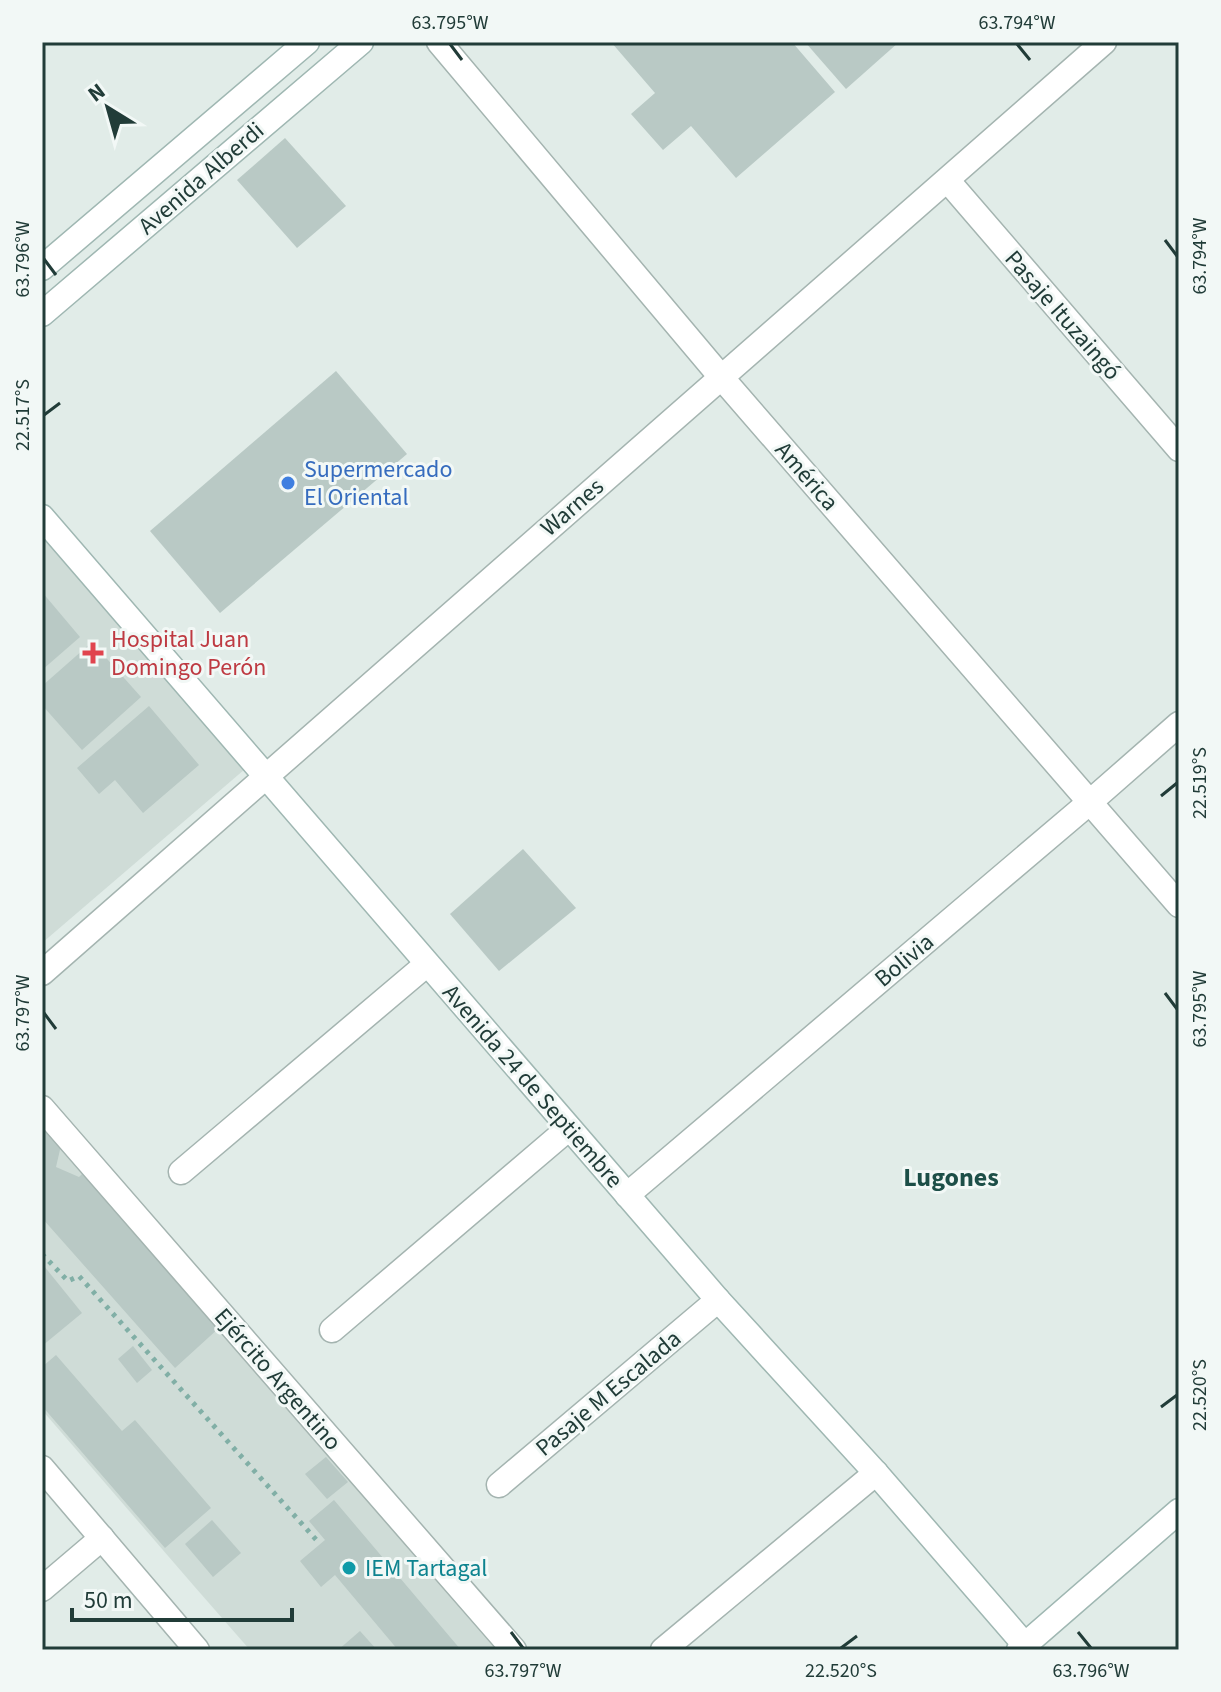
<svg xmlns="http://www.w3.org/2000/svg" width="1221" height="1692" viewBox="0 0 1221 1692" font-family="'Source Sans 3',sans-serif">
	<rect width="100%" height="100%" fill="#e1ece8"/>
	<g fill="#cfdcd7">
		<polygon points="42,537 245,769 42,943"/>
		<polygon points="42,1116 505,1650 250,1650 194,1586 42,1410"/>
	</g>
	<g fill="#b9c9c5">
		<polygon points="611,42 792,42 835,92 736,178 691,126 663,150 631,114 655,93"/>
		<polygon points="805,42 899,42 846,89"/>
		<polygon points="285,138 346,206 297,248 237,180"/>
		<polygon points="336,371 407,454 220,613 150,531"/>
		<polygon points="42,592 80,637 42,670"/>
		<polygon points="92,642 141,697 82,750 42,705 42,686"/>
		<polygon points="149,706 199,765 143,813 115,780 99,794 77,768"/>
		<polygon points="523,849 576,908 499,971 450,914"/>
		<polygon points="42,1129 62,1141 56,1167 79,1177 85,1171 220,1327 175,1368 42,1218"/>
		<polygon points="44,1266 82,1313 42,1346 42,1267"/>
		<polygon points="133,1346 152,1370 137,1383 118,1359"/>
		<polygon points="56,1355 122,1431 135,1420 211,1508 165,1548 42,1406 42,1367"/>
		<polygon points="326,1457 348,1482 327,1499 305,1474"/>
		<polygon points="334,1500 461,1650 398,1650 335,1575 321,1587 300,1561 325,1540 309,1521"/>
		<polygon points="212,1520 241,1553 213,1577 185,1544"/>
		<polygon points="360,1631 377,1650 338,1650"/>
	</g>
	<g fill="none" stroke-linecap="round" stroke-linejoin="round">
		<g stroke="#a4b4b0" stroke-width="27">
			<g id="street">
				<polyline points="439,42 721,377 1179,905"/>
				<polyline points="948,181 1179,449"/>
				<polyline points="42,973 1104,42"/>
				<polyline points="42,1108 514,1650"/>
				<polyline points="181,1172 427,964"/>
				<polyline points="627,1195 1090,802 1179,724"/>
				<polyline points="332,1330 569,1128"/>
				<polyline points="42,1468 197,1650"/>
				<polyline points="499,1485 718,1300"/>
				<polyline points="42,1589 102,1538"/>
				<polyline points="663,1650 876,1473"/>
			</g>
		</g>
		<g stroke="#9fb7b2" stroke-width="27">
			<g id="secondary">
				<polyline points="42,268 307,42"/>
				<polyline points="42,314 361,42"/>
				<polyline points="42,517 718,1300 876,1473 1025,1645"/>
				<polyline points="1019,1650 1179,1511"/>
			</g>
		</g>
		<polyline stroke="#81afa6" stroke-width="5" stroke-dasharray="4 6" stroke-linecap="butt" points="42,1254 68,1281 79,1276 320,1544"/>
		<use href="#street" stroke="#fff" stroke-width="24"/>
		<use href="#secondary" stroke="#fff" stroke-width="24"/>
	</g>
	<path fill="none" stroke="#213c38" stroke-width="3" d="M450,44L462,60M1017,44L1030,60M1165,240L1177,256M44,259L56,275M44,415L60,403M1161,796L1177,783M1165,993L1177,1009M44,1013L56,1029M1161,1407L1177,1395M511,1632L523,1648M1078,1632L1091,1648M841,1648L857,1636"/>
	<circle fill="#3f7fe0" stroke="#f2f8f6" stroke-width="3" cx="288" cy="483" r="8"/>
	<path fill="#e0444e" stroke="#f2f8f6" stroke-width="3" d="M89 641h8v8h8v8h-8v8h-8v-8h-8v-8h8z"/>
	<circle fill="#0f9aa8" stroke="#f2f8f6" stroke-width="3" cx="349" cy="1568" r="8"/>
	<g text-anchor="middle" stroke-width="6" stroke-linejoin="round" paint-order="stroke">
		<g font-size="24" fill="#213c38" stroke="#f2f8f6">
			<text transform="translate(201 178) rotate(-41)" y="8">Avenida Alberdi</text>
			<text transform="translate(1063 315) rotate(49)" y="8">Pasaje Ituzaingó</text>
			<text transform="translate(807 476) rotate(49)" y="8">América</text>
			<text transform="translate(572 507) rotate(-41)" y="8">Warnes</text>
			<text transform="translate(904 960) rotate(-40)" y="8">Bolivia</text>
			<text transform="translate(533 1086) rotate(49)" y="8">Avenida 24 de Septiembre</text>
			<text transform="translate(278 1379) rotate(49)" y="8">Ejército Argentino</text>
			<text transform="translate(608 1393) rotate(-40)" y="8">Pasaje M Escalada</text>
		</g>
		<g font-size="24" fill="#366cbe" stroke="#f2f8f6" text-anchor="start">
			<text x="304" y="477">Supermercado<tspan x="304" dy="28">El Oriental</tspan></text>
		</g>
		<g font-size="24" fill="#be3a42" stroke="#f2f8f6" text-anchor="start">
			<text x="111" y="647">Hospital Juan<tspan x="111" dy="28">Domingo Perón</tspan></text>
		</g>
		<g font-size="24" fill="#0d838f" stroke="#f2f8f6" text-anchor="start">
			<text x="365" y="1576">IEM Tartagal</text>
		</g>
		<g font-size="26" font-weight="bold" fill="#1d4f48" stroke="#f2f8f6">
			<text x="951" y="1186">Lugones</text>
		</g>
	</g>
	<rect width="1221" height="1692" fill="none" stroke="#f2f8f6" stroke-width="88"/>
	<g transform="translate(108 108) rotate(323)" stroke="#f2f8f6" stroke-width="6" paint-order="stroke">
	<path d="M0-6L14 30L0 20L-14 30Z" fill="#213c38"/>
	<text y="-12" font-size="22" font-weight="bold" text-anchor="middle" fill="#213c38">N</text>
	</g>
	<path d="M72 1608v12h220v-12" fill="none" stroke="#213c38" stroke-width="4"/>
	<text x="84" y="1608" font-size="24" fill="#213c38" stroke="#f2f8f6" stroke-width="6" paint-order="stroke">50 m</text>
	<rect x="44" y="44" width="1133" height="1604" fill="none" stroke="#213c38" stroke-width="3"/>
	<g font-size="20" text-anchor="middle" fill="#213c38">
		<text x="450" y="29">63.795°W</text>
		<text x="1017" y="29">63.794°W</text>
		<text transform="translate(1199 256) rotate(-90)" y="7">63.794°W</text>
		<text transform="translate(22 259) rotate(-90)" y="7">63.796°W</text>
		<text transform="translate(22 415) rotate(-90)" y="7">22.517°S</text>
		<text transform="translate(1199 783) rotate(-90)" y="7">22.519°S</text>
		<text transform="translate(1199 1009) rotate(-90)" y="7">63.795°W</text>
		<text transform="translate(22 1013) rotate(-90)" y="7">63.797°W</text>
		<text transform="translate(1199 1395) rotate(-90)" y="7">22.520°S</text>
		<text x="523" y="1677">63.797°W</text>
		<text x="841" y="1677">22.520°S</text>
		<text x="1091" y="1677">63.796°W</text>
	</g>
</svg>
